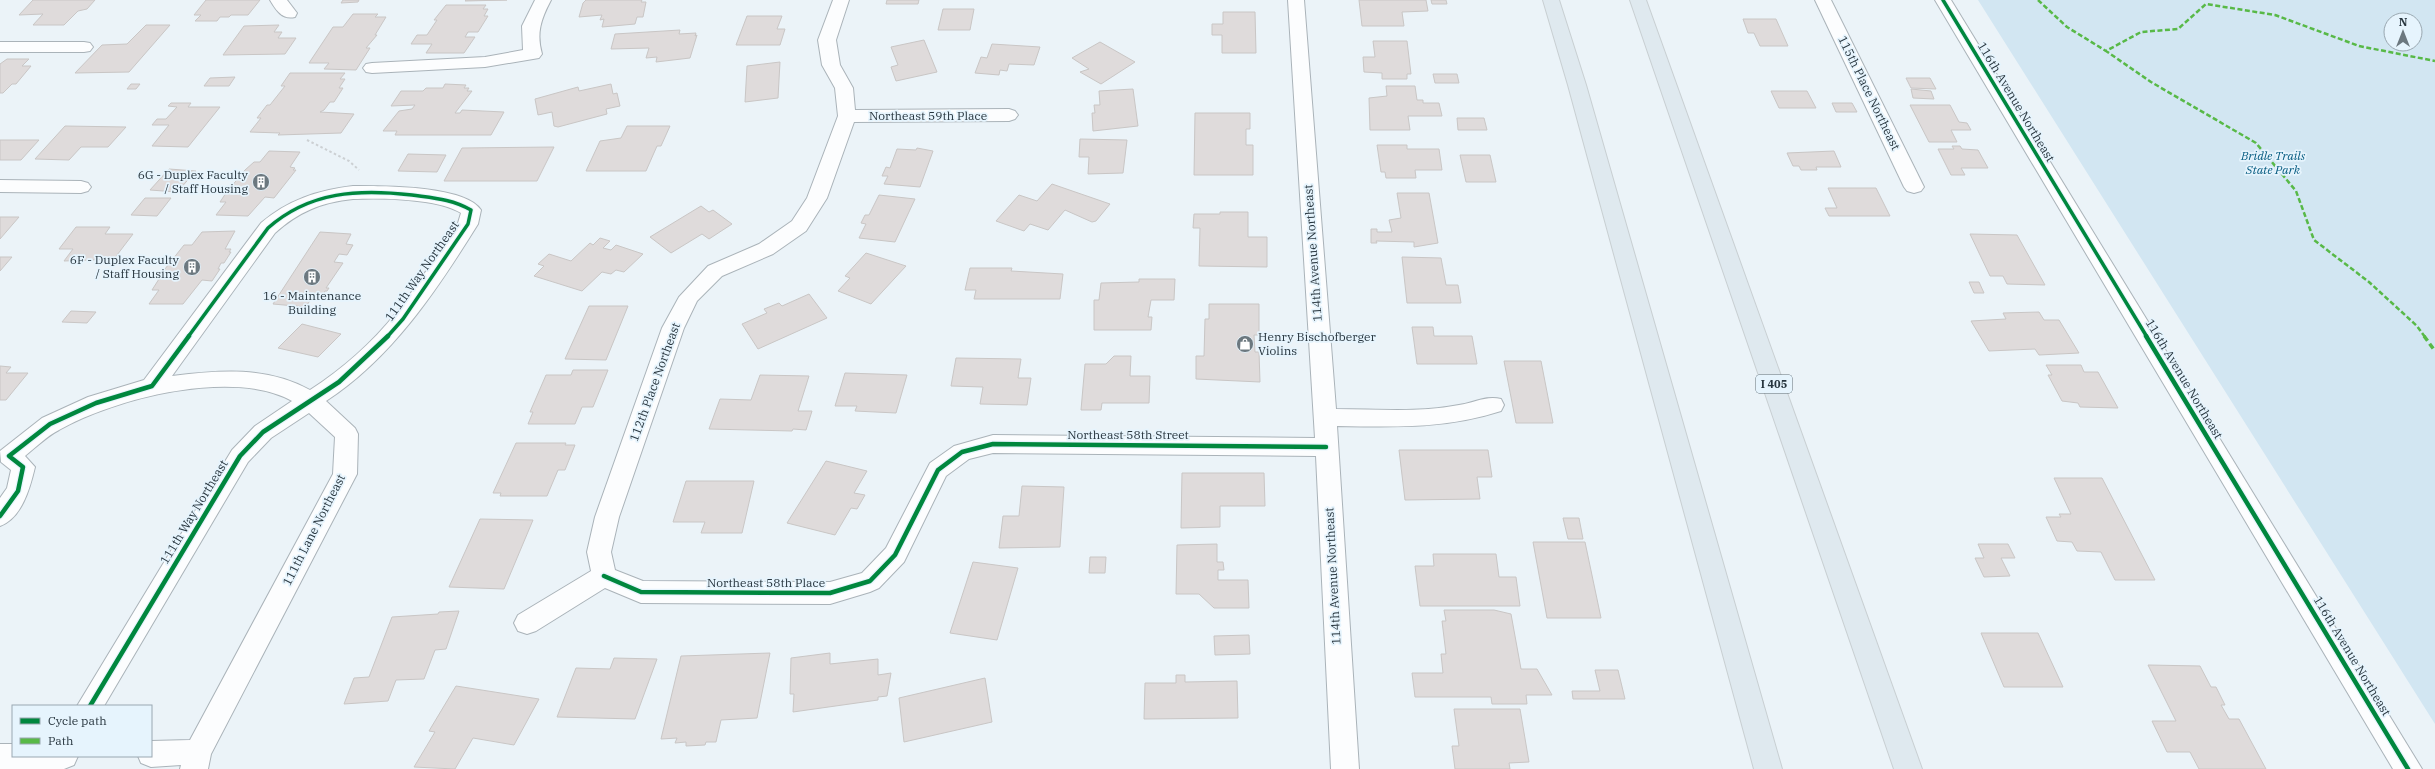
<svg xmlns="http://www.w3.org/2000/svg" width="2435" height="769" viewBox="0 0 2435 769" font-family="'IBM Plex Serif',serif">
	<rect width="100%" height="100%" fill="#ebf3f8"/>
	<path fill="#d2e6f2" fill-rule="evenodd" d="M1978,0H2435V724ZM2391,20H2415V44H2391Z"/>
	<g fill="#dfdbdb" stroke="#c9c6c5">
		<polygon points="33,0 95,0 87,9 78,11 64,25 33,25 43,14 19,15"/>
		<polygon points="206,0 260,0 248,15 231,15 229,17 220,17 217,21 195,21 201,15 194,15"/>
		<polygon points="343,0 359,0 358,2 341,3"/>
		<polygon points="466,0 507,0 465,1"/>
		<polygon points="586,0 642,0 641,2 646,2 643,17 637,17 635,24 602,27 604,19 600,20 602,15 579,17 583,3"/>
		<polygon points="887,0 919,0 918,4 886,4"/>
		<polygon points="1359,0 1426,0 1428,11 1402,12 1404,26 1362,26"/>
		<polygon points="1431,0 1446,0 1447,4 1432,4"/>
		<polygon points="446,5 486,5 483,9 488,9 484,16 488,16 478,32 468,32 465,37 475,37 464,53 426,53 432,44 411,44 417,35 427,35 437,20 434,20"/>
		<polygon points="943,9 974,9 970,30 938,30"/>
		<polygon points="1223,12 1255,12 1256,53 1222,53 1222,35 1212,35 1212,24 1223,24"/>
		<polygon points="353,14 378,14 375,17 386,17 375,35 377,35 366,48 370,48 356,70 324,69 329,63 309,63 333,27 343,27"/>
		<polygon points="747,16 782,16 777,29 785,29 780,45 736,45"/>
		<polygon points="1743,19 1776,19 1788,46 1760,46 1754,33 1748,33"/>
		<polygon points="146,25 170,25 129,72 75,73 102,45 127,44"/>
		<polygon points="279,25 274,32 282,32 278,38 296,38 285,54 223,55 244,26"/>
		<polygon points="680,30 679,34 696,33 695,36 697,35 690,58 656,62 657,57 646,58 649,48 611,49 615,34"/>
		<polygon points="924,40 937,72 896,81 891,67 898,65 891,47"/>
		<polygon points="1373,41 1407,41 1411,74 1407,74 1407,79 1382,79 1382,73 1364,72 1363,57 1375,57"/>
		<polygon points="1100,42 1135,62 1101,84 1080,72 1089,69 1072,58"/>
		<polygon points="992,44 1040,47 1034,65 1009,64 1007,71 1000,70 999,75 975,73 981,57 987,58"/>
		<polygon points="7,59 29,59 22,66 31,66 16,84 12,84 3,93 0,93 0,64"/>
		<polygon points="780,62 778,98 745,102 747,66"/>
		<polygon points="290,73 345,73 340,79 345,79 339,88 343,88 334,102 330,102 324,110 320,112 354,114 341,133 278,135 280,133 250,132 261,118 257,118 267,105 270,105 285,86 281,86"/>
		<polygon points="1433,74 1457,74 1459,83 1435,83"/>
		<polygon points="235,77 229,86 204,86 210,78"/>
		<polygon points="1906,78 1930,78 1936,89 1911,88"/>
		<polygon points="131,84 140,84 136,89 127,89"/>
		<polygon points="445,84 466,85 464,88 469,88 467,91 472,91 455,113 460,113 462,110 504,112 491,135 395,135 397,131 383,131 399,111 412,109 415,105 391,106 401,91 423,91 426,88 443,88"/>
		<polygon points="611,84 613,94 617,93 620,106 606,109 607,114 558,127 554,126 552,112 538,115 535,99 578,87 579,91"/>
		<polygon points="1386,86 1415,86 1417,100 1423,100 1423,103 1439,103 1442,116 1408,116 1410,130 1370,130 1369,98 1387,96"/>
		<polygon points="1133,89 1138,126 1093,131 1092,113 1095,113 1094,105 1100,105 1099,91"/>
		<polygon points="1911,89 1931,91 1934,99 1913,98"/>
		<polygon points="1771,91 1807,91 1816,108 1779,108"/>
		<polygon points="171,103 191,103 188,107 220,107 188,147 152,146 169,125 152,125 157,119 166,119 177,107 168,106"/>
		<polygon points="1832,103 1852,103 1857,112 1836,112"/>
		<polygon points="1910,105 1950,105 1959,122 1967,123 1971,130 1951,130 1957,142 1929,142"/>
		<polygon points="1195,113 1250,113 1250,129 1246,129 1246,145 1253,145 1253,175 1194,175"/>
		<polygon points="1457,118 1484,118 1487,130 1458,130"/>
		<polygon points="65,126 126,127 108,147 81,147 69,160 35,159"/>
		<polygon points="627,126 670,126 661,146 657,146 646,171 586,171 600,141 621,138"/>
		<polygon points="1080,139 1127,140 1123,173 1088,174 1089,157 1079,157"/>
		<polygon points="0,140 39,140 21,160 0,160"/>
		<polygon points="1377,145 1407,145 1407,149 1439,149 1442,170 1415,170 1416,178 1386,178 1385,172 1381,172"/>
		<polygon points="1952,146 1960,146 1962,149 1978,150 1988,168 1961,168 1965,175 1951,175 1938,149 1954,149"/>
		<polygon points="554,147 537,181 444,181 462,148"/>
		<polygon points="917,148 933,151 920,187 884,184 888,176 882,176 886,167 890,168 897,149 916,150"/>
		<polygon points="269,151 300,152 290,167 295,168 293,170 296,170 274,198 265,197 248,216 216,215 226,202 220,202 226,193 245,170 254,162 260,162"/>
		<polygon points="1834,151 1841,167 1816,167 1817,170 1801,170 1799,166 1793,166 1787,153"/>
		<polygon points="408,154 446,155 437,172 398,171"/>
		<polygon points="1460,155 1490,155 1496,182 1466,182"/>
		<polygon points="169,169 196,171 177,192 150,190"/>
		<polygon points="1052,184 1110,204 1096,221 1092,222 1065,210 1048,230 1030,224 1024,231 996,221 1019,195 1037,201"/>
		<polygon points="1828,188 1876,188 1890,216 1829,216 1825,208 1837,208"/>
		<polygon points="1397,193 1429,193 1438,243 1414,247 1414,242 1376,241 1377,243 1371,243 1371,229 1377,229 1377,232 1392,232 1389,220 1401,218"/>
		<polygon points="879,195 915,199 895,242 859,238 866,224 861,223 865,215 869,215"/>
		<polygon points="145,198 171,198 157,216 131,215"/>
		<polygon points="701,206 709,212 713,210 732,224 709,239 702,234 671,253 650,237"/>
		<polygon points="1220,212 1248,212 1248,237 1267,237 1267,267 1199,266 1200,228 1193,228 1194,214 1220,214"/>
		<polygon points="0,217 19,217 0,239"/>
		<polygon points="76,227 110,227 105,234 133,234 114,259 64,261 73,249 59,249"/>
		<polygon points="235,231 225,249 231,249 229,252 231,252 224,263 221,263 218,269 220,269 212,281 202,280 183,304 149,304 159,290 152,290 159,279 157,279 184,245 192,245 202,232"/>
		<polygon points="320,232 351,234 346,244 353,245 347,255 339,254 334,262 343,263 326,288 329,288 327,291 325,291 321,298 312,297 306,307 273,304"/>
		<polygon points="1970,234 2017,235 2045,285 2007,284 2003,276 1990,276"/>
		<polygon points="600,238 610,241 603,248 611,250 616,245 643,254 624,272 616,270 611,274 602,272 582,291 534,276 544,266 538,264 549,254 571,261 590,243 593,245"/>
		<polygon points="866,253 906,266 871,304 838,291 850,278 845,276"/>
		<polygon points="0,257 12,257 0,271"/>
		<polygon points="1402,257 1441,258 1446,285 1458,285 1461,303 1407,303"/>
		<polygon points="970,268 1012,268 1011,271 1063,274 1060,299 974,299 976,290 965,290"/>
		<polygon points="1139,279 1175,279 1174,300 1151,300 1148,317 1152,317 1151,330 1094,330 1094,300 1099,300 1101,283 1139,282"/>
		<polygon points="1969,282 1979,282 1984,293 1974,293"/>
		<polygon points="809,294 827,318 758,349 742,324 767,313 764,309 779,303 782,306"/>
		<polygon points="1209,304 1259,304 1259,335 1254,335 1255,352 1259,352 1260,382 1196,379 1196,356 1204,356 1205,319 1209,319"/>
		<polygon points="589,306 628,306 606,360 565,359"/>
		<polygon points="71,311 96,312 87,323 62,322"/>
		<polygon points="2039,312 2044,320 2059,320 2079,353 2039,355 2035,349 1989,351 1971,321 2006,319 2003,313"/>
		<polygon points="302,324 341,334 318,357 278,348"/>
		<polygon points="1412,327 1433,327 1434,336 1472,336 1477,364 1417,364"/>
		<polygon points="1114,356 1131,356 1130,376 1150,376 1149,403 1102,403 1101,410 1081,410 1085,364 1106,364"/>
		<polygon points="956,358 1021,359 1018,378 1031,378 1027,405 980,404 983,387 951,386"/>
		<polygon points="1504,361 1541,361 1553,423 1516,423"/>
		<polygon points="2046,365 2081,365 2084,372 2098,372 2118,408 2080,407 2078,403 2062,401 2048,375 2052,375"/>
		<polygon points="0,366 11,367 6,373 28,373 6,400 0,400"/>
		<polygon points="573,370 608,370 593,407 582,407 575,424 528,424 533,412 530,412 546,375 571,375"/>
		<polygon points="845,373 907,375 896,413 855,411 857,406 835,406"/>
		<polygon points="760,375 809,376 798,411 812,411 806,430 793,429 792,431 709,429 720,399 751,400"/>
		<polygon points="516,443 566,443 565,445 575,445 565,470 558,470 547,496 500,496 501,493 493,493"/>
		<polygon points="1399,450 1488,450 1492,477 1477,477 1480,499 1405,500"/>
		<polygon points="826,461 867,471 854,493 865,495 857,509 851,508 835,535 787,523"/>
		<polygon points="1182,473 1264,473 1265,506 1220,506 1220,527 1181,528"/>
		<polygon points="2054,478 2102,478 2155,580 2115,580 2101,552 2077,551 2072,542 2057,541 2046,517 2061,517 2059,514 2071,514"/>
		<polygon points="686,481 754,481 742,533 701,533 705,522 673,522"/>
		<polygon points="1022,486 1064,487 1060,547 999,548 1003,516 1019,516"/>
		<polygon points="1563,518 1579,518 1583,539 1568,539"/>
		<polygon points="480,519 533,520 504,589 449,587"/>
		<polygon points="1533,542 1585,542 1601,618 1547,618"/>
		<polygon points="1217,544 1217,562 1223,562 1224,570 1218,570 1218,580 1248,580 1249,608 1214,608 1199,594 1176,594 1177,545"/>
		<polygon points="1978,544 2008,544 2015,558 2001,558 2010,576 1984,577 1975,558 1984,558"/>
		<polygon points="1433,554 1496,554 1499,577 1516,577 1520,606 1420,606 1415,566 1434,566"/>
		<polygon points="1090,557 1106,557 1105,573 1089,573"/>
		<polygon points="973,562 1018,568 997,640 950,633"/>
		<polygon points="1444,610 1494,610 1511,614 1521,669 1537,669 1552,695 1526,695 1527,704 1492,704 1491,697 1415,697 1412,673 1443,673 1441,654 1446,654 1442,621 1446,621"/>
		<polygon points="459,611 446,649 435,650 424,679 396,680 388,701 344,704 354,678 369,677 392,617 438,614 439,612"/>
		<polygon points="1981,633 2038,633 2063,687 2004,687"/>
		<polygon points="1249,635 1250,654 1215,655 1214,636"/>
		<polygon points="770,653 757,718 721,720 716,742 706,742 705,745 686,746 686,742 675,743 677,738 661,739 681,656"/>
		<polygon points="830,653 830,664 878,659 878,675 891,673 887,696 878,697 878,700 793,712 794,694 790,694 791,658"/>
		<polygon points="614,658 657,659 635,719 557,717 576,668 610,669"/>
		<polygon points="2148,665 2200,666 2211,687 2216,687 2225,705 2221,705 2229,719 2239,719 2266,769 2199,769 2190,752 2167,752 2152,721 2176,721"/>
		<polygon points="1595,670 1618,670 1625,699 1573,699 1572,691 1600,691"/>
		<polygon points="1176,675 1185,675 1185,682 1237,681 1238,718 1144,719 1145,683 1176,683"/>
		<polygon points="985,678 992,722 904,742 899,698"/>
		<polygon points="456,686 539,699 514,745 473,738 455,769 414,767 435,732 429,731"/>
		<polygon points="1454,709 1520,709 1529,762 1509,763 1510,769 1455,769 1452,746 1459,746"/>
	</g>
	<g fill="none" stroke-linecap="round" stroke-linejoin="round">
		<g stroke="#aab3b9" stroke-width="2">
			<g id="minor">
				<path d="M270,0H287L297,13L295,17C282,20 276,10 270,0Z"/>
				<path d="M535,0H551C541,19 536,33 542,54L539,58L485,67L372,73L366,72L363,68L366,64L372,63L485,57L523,50L522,26Z"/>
				<path d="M833,0H849L836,40L840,65L853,88L855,110L1009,109L1015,111L1018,115L1015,119L1009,121L854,122L827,198L806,231L773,254L722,276L697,301L684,328L619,517L611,552L615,570L643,581L830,582L862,573L886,548L930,463L954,446L993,435L1315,438L1288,0H1304L1336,409C1377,409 1418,413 1459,405C1473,403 1487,395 1501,399L1504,405L1501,411C1445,429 1395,427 1337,426L1359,769H1331L1316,456L993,453L969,459L946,476L904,562L879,588L870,592L830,604L641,603L605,588L536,631L527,634L518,631L514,623L518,615L591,571L587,552L595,517L662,328L679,297L708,266L759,244L792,221L807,198L838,116L835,88L822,65L818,40Z"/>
				<polygon points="1815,0 1831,0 1924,187 1921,191 1914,193 1907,191 1904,187"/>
				<polygon points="1935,0 1951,0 2422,769 2393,769"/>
				<polygon points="0,42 84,42 90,43 93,47 90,51 84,52 0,52"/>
				<polygon points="0,180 81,181 88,183 91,187 88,191 81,193 0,192"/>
				<path d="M353,186C380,186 465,185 481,210L478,224C437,290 392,358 326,401L355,428L358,434L357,474L211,754L208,769H180L181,765L151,767L141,763L138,756H151V741L190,740L333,474L335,437L309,413L271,438L248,462L104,706H77L232,450L255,426L292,401C234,368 115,398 59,430C47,436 36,447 25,456L35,467C30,488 22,518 0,526V498L7,488L11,470L1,462L0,451L42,418L88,397L144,380L261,223C288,200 318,190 353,186ZM353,199C381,198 437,198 461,213L458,223C438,253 418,285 396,313C372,343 341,370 310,390C267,366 219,370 172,376L275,233C298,212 322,202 353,199Z"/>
				<polygon points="0,744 13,744 13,756 78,756 74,765 64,769 0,769"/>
			</g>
		</g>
		<g stroke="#c8cfd2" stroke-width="2">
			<g id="highway">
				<polygon points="1543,0 1559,0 1586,85 1782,769 1754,769 1568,85"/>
				<polygon points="1630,0 1646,0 1922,769 1894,769"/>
			</g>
		</g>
		<polyline stroke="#ccd0d3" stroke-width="2" stroke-dasharray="2.5 2.5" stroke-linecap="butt" points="307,140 349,161 359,170"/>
		<use href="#minor" fill="#fcfdfe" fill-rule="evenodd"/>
		<use href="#highway" fill="#dfe9ef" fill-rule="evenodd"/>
		<g stroke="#58b947" stroke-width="2.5" stroke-dasharray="5 2.5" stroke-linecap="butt">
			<polyline points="2038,0 2067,27 2106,51"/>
			<polyline points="2425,337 2417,326 2369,282 2314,240 2296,191 2256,143 2151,82 2106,51 2141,32 2178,29 2206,4 2275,15 2359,46 2435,61"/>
		</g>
		<polyline stroke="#58b947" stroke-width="3.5" stroke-dasharray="6 3.5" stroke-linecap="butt" points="2424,336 2435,351"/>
		<g stroke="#e6f4fd" stroke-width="5.5">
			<g id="cycleway-far1">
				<polyline points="1943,0 2147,337"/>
				<path d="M188,337L268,228C310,191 359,189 412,195C433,198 452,199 471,210L468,224L403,319L387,337"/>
			</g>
		</g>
		<g stroke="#e6f4fd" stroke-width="7">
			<g id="cycleway">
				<polyline points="2146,336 2408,769"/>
				<polyline points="0,516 18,491 23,467 9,456 50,424 96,403 152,386 189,336"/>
				<polyline points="604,576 641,592 830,593 870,581 895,555 938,470 962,452 993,444 1326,447"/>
				<polyline points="90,706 240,456 263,432 339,382 388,336"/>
			</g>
		</g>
		<use href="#cycleway-far1" stroke="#00873e" stroke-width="3.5"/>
		<use href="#cycleway" stroke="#00873e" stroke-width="4.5"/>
	</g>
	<defs>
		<g id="building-disc" transform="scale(0.9)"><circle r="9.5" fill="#6c787f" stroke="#e6f4fd"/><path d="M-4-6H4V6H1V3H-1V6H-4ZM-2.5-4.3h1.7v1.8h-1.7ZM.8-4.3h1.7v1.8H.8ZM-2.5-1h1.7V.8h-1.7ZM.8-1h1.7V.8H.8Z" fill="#fff"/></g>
		<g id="shop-disc" transform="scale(0.9)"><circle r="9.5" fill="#6c787f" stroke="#e6f4fd"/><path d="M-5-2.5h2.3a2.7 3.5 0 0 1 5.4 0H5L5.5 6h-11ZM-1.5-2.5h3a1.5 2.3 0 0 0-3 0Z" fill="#fff"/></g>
	</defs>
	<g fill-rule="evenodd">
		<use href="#building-disc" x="261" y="182"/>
		<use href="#building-disc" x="192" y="267"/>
		<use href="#building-disc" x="312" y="277"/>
		<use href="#shop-disc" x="1245" y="344"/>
	</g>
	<g text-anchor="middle" stroke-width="3.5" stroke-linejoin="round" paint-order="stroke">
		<rect fill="#e6f4fd" stroke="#606e77" stroke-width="1" x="1756" y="375" width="36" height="18" rx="3"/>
		<g font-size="11" font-weight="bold" fill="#27353e">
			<text x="1774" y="388">I 405</text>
		</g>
		<g font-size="12" fill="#27353e" stroke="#e6f4fd">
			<text transform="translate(1869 93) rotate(64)" y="4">115th Place Northeast</text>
			<text transform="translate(2016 102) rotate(59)" y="4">116th Avenue Northeast</text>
			<text x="928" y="120">Northeast 59th Place</text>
			<text transform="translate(1313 253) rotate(-94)" y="4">114th Avenue Northeast</text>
			<text transform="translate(422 271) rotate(-55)" y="4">111th Way Northeast</text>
			<text transform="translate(2184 379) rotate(59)" y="4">116th Avenue Northeast</text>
			<text transform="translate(655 382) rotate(-70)" y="4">112th Place Northeast</text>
			<text x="1128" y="439">Northeast 58th Street</text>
			<text transform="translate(194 512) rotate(-59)" y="4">111th Way Northeast</text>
			<text transform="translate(314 530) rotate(-63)" y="4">111th Lane Northeast</text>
			<text transform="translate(1333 576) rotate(-93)" y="4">114th Avenue Northeast</text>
			<text x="766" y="587">Northeast 58th Place</text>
			<text transform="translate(2352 656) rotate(59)" y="4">116th Avenue Northeast</text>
		</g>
		<g font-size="12" font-style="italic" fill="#055b80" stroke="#e6f4fd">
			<text x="2273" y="160">Bridle Trails<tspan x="2273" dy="14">State Park</tspan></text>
		</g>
		<g font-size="12" fill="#27353e" stroke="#e6f4fd" text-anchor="end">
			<text x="248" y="179">6G - Duplex Faculty<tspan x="248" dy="14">/ Staff Housing</tspan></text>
			<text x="179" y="264">6F - Duplex Faculty<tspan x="179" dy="14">/ Staff Housing</tspan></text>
			<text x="312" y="300" text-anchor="middle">16 - Maintenance<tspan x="312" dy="14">Building</tspan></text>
			<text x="1258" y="341" text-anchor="start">Henry Bischofberger<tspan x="1258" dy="14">Violins</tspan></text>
		</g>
	</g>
	<rect x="12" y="705" width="140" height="52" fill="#e6f4fd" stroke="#9aa8b1"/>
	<rect x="20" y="718" width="20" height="6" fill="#00873e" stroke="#9aa8b1"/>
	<text x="48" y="725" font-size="12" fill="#27353e">Cycle path</text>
	<rect x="20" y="738" width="20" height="6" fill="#58b947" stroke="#9aa8b1"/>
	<text x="48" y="745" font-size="12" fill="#27353e">Path</text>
	<g transform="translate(2403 32)"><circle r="19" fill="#e6f4fd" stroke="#9aa8b1"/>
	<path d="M0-3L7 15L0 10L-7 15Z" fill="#6c787f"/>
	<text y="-6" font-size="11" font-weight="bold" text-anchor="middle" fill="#27353e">N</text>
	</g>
</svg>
